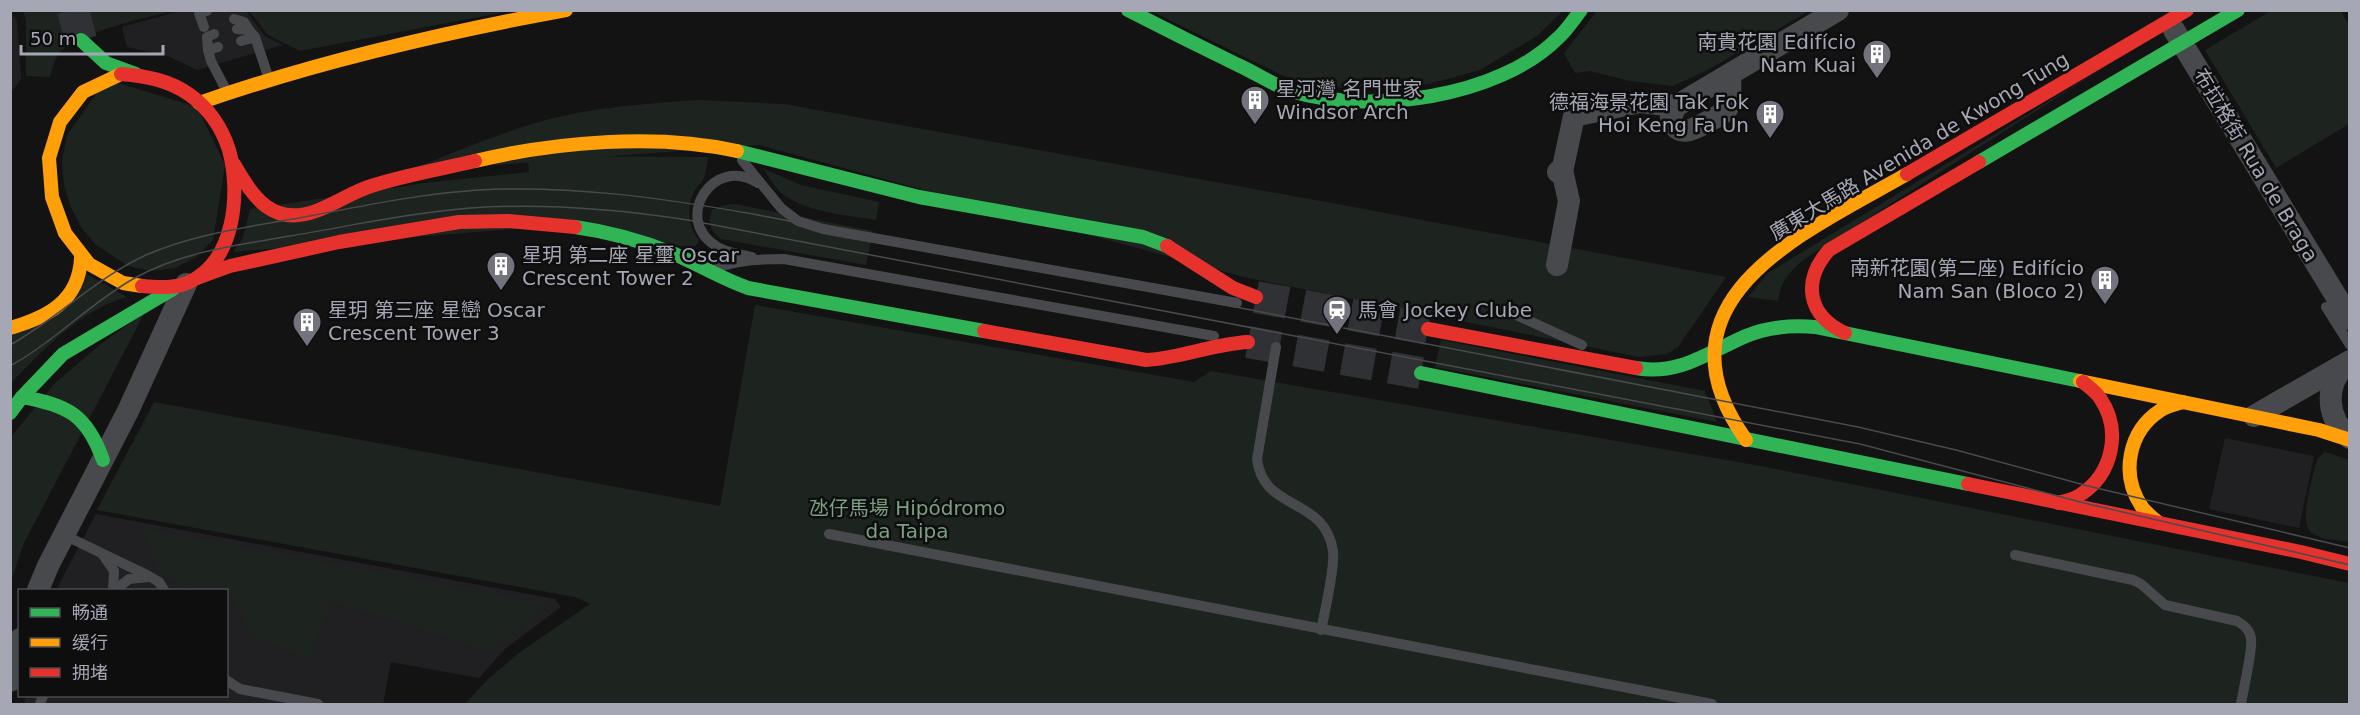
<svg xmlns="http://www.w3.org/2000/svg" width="2360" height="715" viewBox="0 0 2360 715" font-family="'DejaVu Sans','Noto Sans SC',sans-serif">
	<rect width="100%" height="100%" fill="#131314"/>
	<g fill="#202022">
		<polygon points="180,11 246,11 266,37 283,45 197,70 168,56 127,47 122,27"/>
		<polygon points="11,12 17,21 21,79 11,93"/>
		<polygon points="2225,438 2314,456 2299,528 2209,509"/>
		<polygon points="96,514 555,599 561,607 505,649 479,678 391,662 383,704 24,704 26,696 226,696 226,590 56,590"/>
	</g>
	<g fill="#1d241f">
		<polygon points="2272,10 2341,11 2349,25 2349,124 2276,168 2205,50"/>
		<path d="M23,11H173C148,17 71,34 58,55C54,61 52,70 50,77L26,76V21Z"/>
		<polygon points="249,11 510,11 300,51 268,35"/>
		<polygon points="1151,11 1563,11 1537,36 1480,70 1429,84 1328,88 1284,76"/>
		<polygon points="1597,11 1809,11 1706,71 1673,86 1630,81 1590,71 1575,73 1564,53"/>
		<path d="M2111,63L1806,258C1791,270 1780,281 1778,301L1748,297L1768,273Z"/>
		<polygon points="118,83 197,107 225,165 213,240 196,257 175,268 151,271 128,266 95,244 81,227 70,205 64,185 62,161 67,135 97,93"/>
		<path d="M697,100L784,104L1332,203L1726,277L1678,347L1667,354L1639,357L1244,277L759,145L404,172C446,156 487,138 529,125C582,108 641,104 697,100Z"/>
		<path d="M524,156L708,157C707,165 706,173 703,180C699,187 701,181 697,187C686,202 687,227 699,240L696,246H680L587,223L233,252L243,238L250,209L432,182L529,172L528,160Z"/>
		<path d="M764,169L801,185L879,202L876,220C847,215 809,213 784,195C776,189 770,179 764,169Z"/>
		<path d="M735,204L873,231L866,265L721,239C711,232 707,222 712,210L724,205Z"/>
		<path d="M85,273L127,297C80,310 43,350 11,383V337Z"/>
		<polygon points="755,305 1194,382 1211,371 1755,465 2349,583 2349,704 465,704 488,679 520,652 590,604 575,597 97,510 154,402 720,506"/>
		<polygon points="145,312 24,543 11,581 11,437 55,383 101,344"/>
		<polygon points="1441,340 1705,391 1717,422 1435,367"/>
		<path d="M2325,452L2349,460V542C2338,540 2321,540 2312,533C2297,523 2314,474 2317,459Z"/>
		<polygon points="142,528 547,604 492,651 330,601 309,659 252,635 231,593 227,595 226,590 194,590 160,574"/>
	</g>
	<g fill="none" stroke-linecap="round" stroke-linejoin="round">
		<g stroke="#303134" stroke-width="32" stroke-dasharray="32 16" stroke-linecap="butt">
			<polyline points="73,10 81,40"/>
			<polyline points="1256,297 1428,329"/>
			<polyline points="1248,342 1421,373"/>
		</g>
		<g stroke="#48494c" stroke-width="10">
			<polyline points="234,19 244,22 249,30"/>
			<polyline points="204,27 199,13 207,11"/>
			<polyline points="237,29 249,30 255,37"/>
			<polyline points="241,41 255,37 268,76"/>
			<polyline points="218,47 208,50 211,61 226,90"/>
			<polyline points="208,50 207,37 214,34"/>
			<polyline points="742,160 781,208 798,221 823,229 1237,303"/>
			<path d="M752,257C740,254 726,253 716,246C672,219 714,154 758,183"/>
			<path d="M716,268C739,260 760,259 784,259L1214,336"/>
			<polyline points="2326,307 2350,345"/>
			<polyline points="1514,314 1582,345"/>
			<path d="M1276,347L1257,459C1263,512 1325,496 1333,551C1335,568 1325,611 1321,630"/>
			<polyline points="829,534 1712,704"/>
			<polyline points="64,535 147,575 159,582 164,590"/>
			<polyline points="103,555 114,571 113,590"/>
			<path d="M2015,555L2133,580L2141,584L2165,605L2237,621C2245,626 2250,630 2251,639C2253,649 2243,691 2241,704"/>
			<polyline points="115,590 129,579 148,577"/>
			<polyline points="226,680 240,689 318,704"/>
			<polyline points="40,704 43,696"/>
		</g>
		<g stroke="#48494c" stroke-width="22">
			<polyline points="2174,30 2350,319"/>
			<path d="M1730,74C1730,83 1732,98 1728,107C1725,114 1715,117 1709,121C1695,129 1676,140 1671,117L1676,106L1838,10"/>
			<polyline points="1558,172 1563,167 1574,116 1640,102 1676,106"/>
			<polyline points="1557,265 1569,201 1562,170"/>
			<path d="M2346,364C2324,386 2326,418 2350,438"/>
			<polyline points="2254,416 2350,361"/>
			<polyline points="38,590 48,566 128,411 186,284"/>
			<polyline points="10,681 20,639"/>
		</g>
		<g stroke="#30b455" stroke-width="14">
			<path d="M1128,10C1165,29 1201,47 1238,65C1256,73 1273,85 1291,91C1370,115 1498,98 1558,38C1567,30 1574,19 1581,10"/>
			<polyline points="81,40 106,63 136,74"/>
			<polyline points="737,151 919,197 1143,237 1167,246"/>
			<polyline points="1979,162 2238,10"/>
			<path d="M575,227C610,232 639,240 672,253C698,264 722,279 748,288L984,331"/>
			<path d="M1636,368C1679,376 1709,352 1746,336C1768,327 1792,325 1815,327L2080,381"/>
			<polyline points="1421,373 1968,484"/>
			<path d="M22,397C68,405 87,415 103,460"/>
			<polyline points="10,413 22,397 63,354 173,289"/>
		</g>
		<g stroke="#ff9f0a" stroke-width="14">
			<polyline points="121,74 83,92 60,122 49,158 52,197 65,233 89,264 123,283 142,286"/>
			<path d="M199,103C319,61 441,33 566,10"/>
			<path d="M475,161C555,142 655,133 737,151"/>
			<path d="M10,328C48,317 79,301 81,258"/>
			<polyline points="2080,381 2319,430 2350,440"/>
			<path d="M1746,440C1646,299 1806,232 1907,174"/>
			<path d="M2159,523C2153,518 2146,513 2142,507C2120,475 2128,431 2161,410C2167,406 2176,404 2183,402"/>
		</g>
		<g stroke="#e5322d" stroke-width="14">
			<path d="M121,74C146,76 169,80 190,95C208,108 222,128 229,150C241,193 235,263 187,283C172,289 158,287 142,286"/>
			<path d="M234,164C253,197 272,227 316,211C335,204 352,192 371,186C405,175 441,169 475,161"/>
			<polyline points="1907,174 2187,10"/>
			<polyline points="1167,246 1233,288 1256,297"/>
			<polyline points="197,278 230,266 339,242 459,222 508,221 575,227"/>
			<polyline points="1428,329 1636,368"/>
			<path d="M984,331L1146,360C1181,358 1213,344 1248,342"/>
			<path d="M1845,333C1807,315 1802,281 1829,250L1979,162"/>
			<polyline points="1968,484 2301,552 2350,564"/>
			<path d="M2058,503C2065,501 2074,499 2080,495C2113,474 2122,430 2100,398C2096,392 2089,387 2083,382"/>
		</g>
		<g stroke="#494a4d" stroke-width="1.5">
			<path d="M10,345C58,318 96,278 146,255C194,234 248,227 299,218C358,207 418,194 478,190C571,185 662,198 753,214L1858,427L1956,450L2088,486L2350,548"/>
			<path d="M10,366C54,342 89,304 133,279C180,252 238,245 290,236C350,226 410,213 470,208C543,203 616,209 688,220L1860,444L2084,503L2350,565"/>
		</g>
	</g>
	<defs>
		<g id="building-pin" transform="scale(1.5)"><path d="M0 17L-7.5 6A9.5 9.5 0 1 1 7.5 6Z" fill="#72737c" stroke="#0e0e0f"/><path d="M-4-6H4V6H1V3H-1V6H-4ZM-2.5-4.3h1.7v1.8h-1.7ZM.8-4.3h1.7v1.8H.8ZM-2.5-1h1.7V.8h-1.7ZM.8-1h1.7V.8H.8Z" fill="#fff"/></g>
		<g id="station-pin" transform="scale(1.5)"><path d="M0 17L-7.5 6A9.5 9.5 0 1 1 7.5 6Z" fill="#72737c" stroke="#0e0e0f"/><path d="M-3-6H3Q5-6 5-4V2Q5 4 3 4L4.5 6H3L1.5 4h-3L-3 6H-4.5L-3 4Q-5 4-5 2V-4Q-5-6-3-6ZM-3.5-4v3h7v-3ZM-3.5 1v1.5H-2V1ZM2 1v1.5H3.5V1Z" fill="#fff"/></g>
	</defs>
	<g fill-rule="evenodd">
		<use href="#building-pin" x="1877" y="54"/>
		<use href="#building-pin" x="1255" y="100"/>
		<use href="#building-pin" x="1770" y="114"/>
		<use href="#building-pin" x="501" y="266"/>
		<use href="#building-pin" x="2105" y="280"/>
		<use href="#station-pin" x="1337" y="310"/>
		<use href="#building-pin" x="307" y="322"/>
	</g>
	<g text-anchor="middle" stroke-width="5" stroke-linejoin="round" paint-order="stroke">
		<g font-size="20" fill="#a5a7b4" stroke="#0e0e0f" text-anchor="start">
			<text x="1856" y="49" text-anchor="end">南貴花園 Edifício<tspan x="1856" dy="23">Nam Kuai</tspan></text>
			<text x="1276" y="96">星河灣 名門世家<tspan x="1276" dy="23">Windsor Arch</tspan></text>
			<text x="1749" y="109" text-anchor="end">德福海景花園 Tak Fok<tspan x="1749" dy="23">Hoi Keng Fa Un</tspan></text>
			<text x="522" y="262">星玥 第二座 星璽 Oscar<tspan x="522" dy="23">Crescent Tower 2</tspan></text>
			<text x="2084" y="275" text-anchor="end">南新花園(第二座) Edifício<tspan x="2084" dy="23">Nam San (Bloco 2)</tspan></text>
			<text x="328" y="317">星玥 第三座 星巒 Oscar<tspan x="328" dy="23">Crescent Tower 3</tspan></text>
			<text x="1358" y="317">馬會 Jockey Clube</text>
		</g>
		<g font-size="20" fill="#a5a7b4" stroke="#0e0e0f">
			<text transform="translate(1919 146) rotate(-31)" y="7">廣東大馬路 Avenida de Kwong Tung</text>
			<text transform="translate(2256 165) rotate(59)" y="7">布拉格街 Rua de Braga</text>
		</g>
		<g font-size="20" fill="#7c9f84" stroke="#0e0e0f">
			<text x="907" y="515">氹仔馬場 Hipódromo<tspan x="907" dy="23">da Taipa</tspan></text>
		</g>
	</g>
	<rect width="2360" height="715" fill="none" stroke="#a5a7b4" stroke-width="24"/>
	<rect x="18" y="589" width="210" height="108" fill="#0e0e0f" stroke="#4a4b51" stroke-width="1.5"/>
	<rect x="30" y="608" width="30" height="9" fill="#30b455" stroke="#4a4b51" stroke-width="1.5"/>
	<text x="72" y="619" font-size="18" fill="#a5a7b4">畅通</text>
	<rect x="30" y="638" width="30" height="9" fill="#ff9f0a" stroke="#4a4b51" stroke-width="1.5"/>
	<text x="72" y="649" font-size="18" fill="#a5a7b4">缓行</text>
	<rect x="30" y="668" width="30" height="9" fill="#e5322d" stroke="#4a4b51" stroke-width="1.5"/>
	<text x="72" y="679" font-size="18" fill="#a5a7b4">拥堵</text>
	<path d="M21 45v9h142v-9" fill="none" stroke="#a5a7b4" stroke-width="3"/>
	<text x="30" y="45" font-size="18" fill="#a5a7b4" stroke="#0e0e0f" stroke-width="4.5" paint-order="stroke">50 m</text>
</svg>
